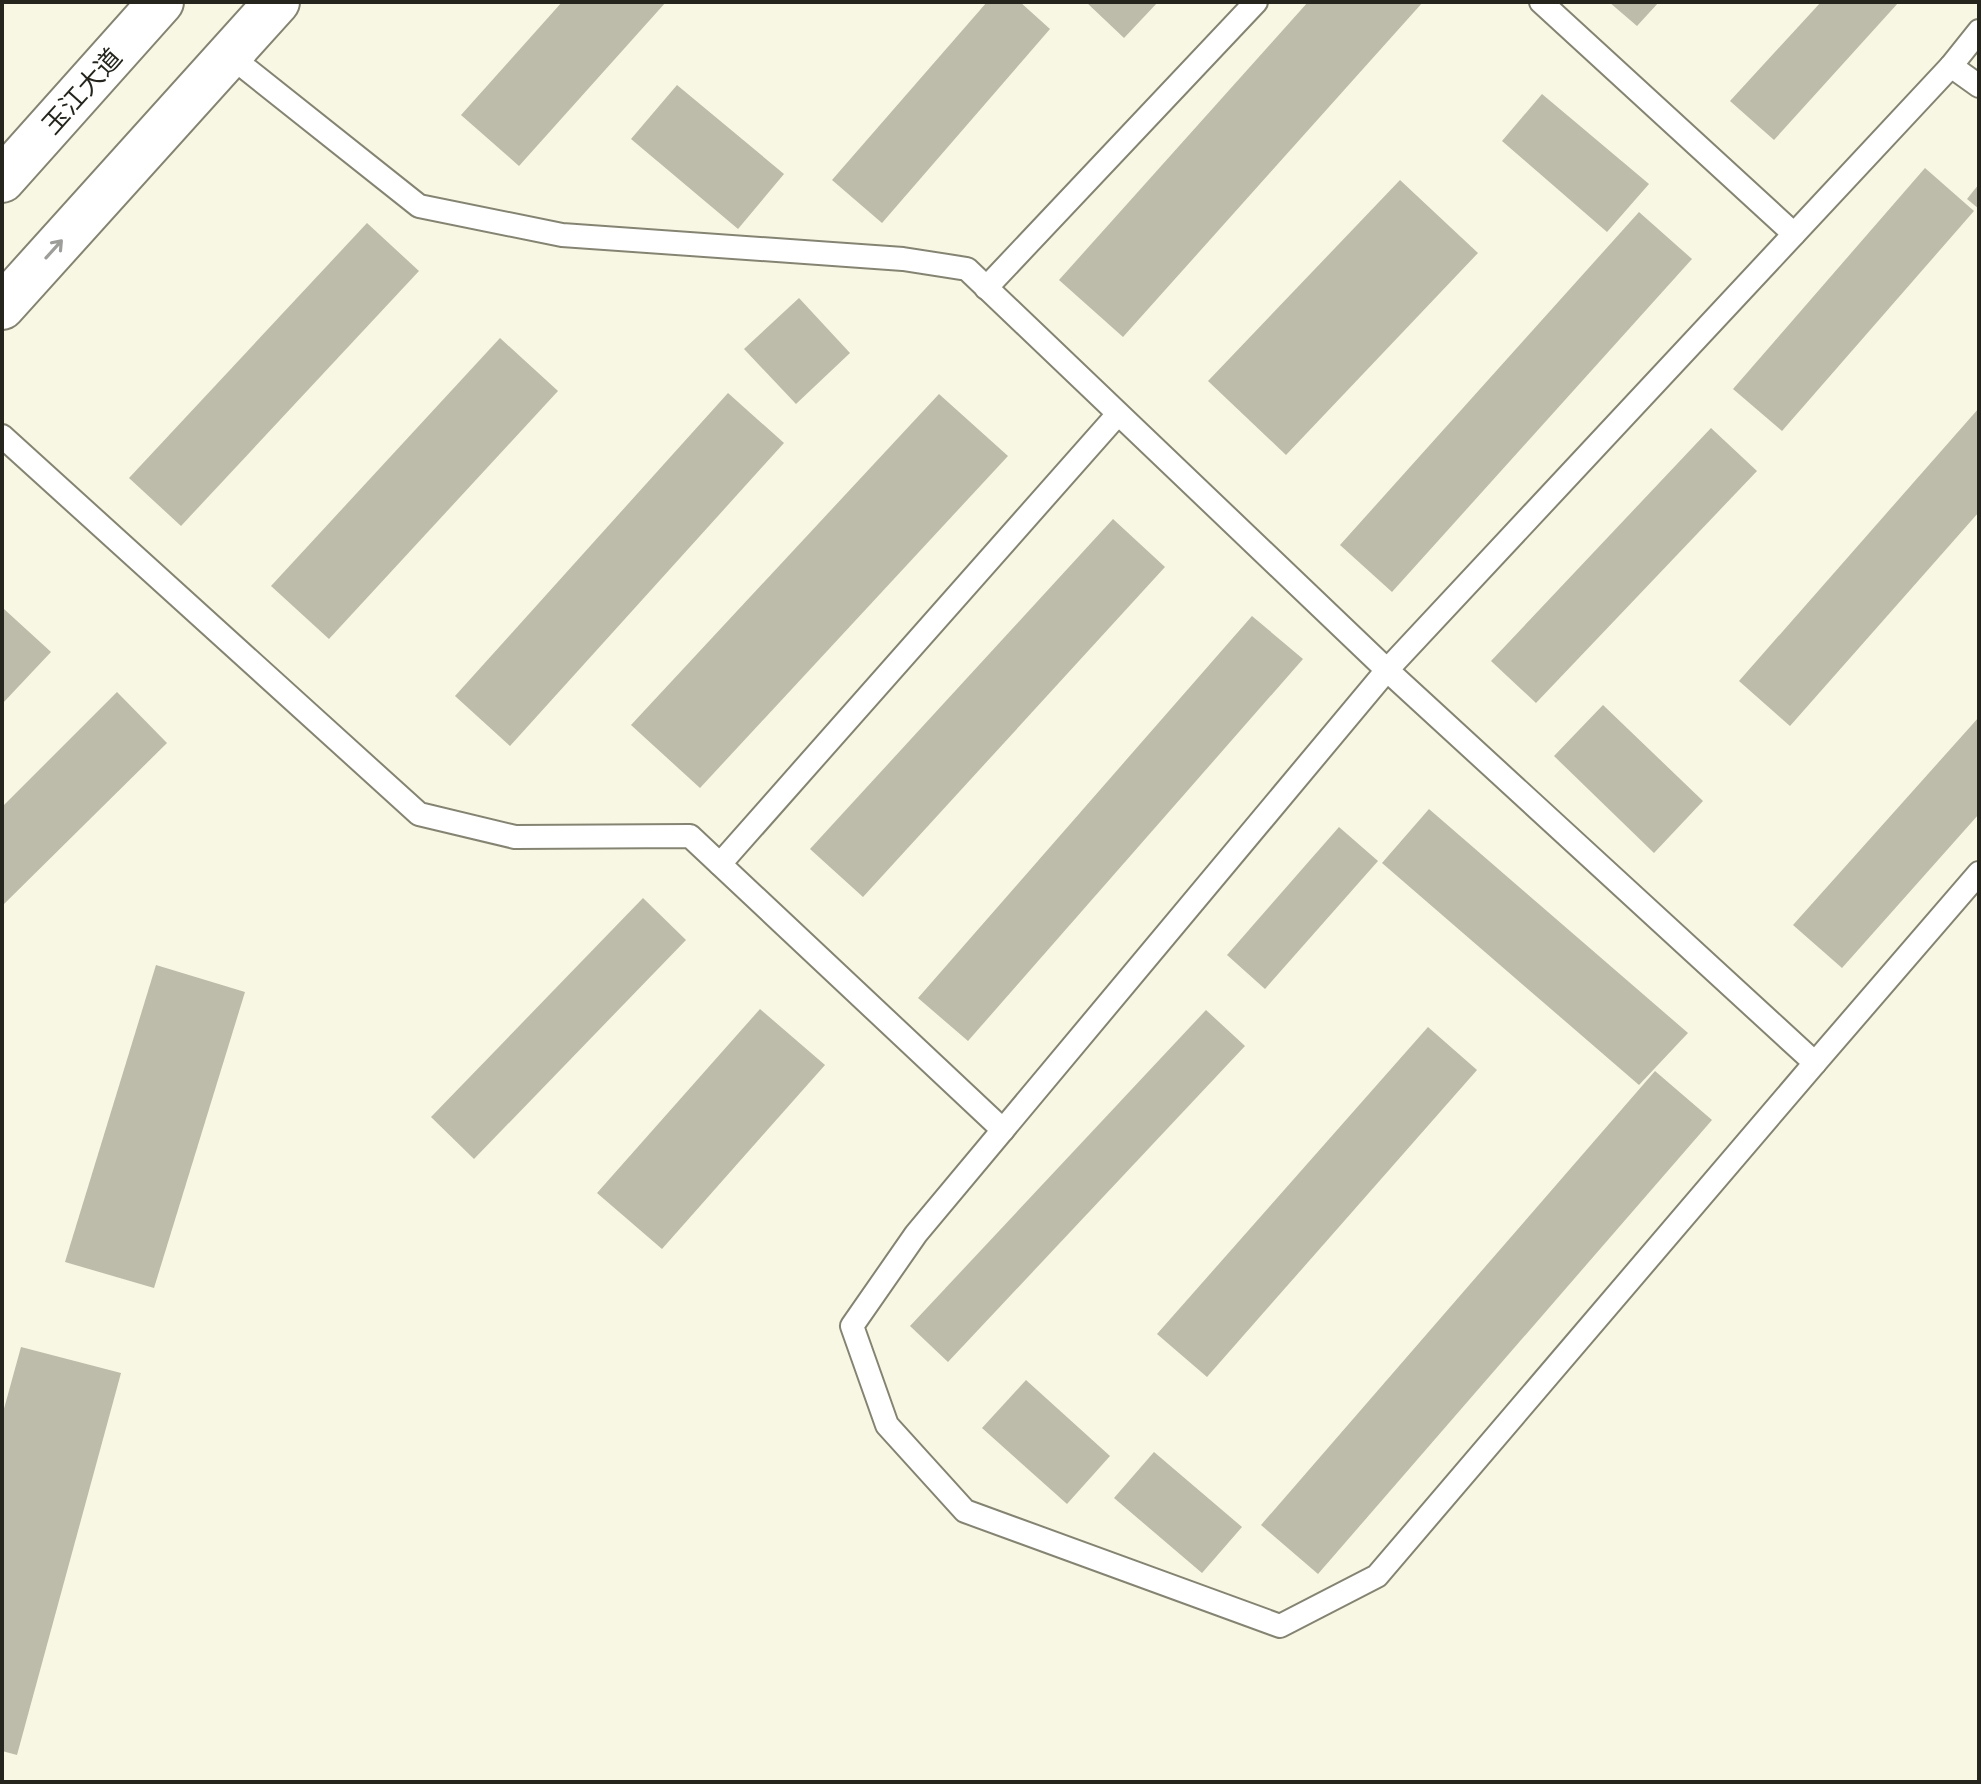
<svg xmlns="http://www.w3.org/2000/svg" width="1981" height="1784" viewBox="0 0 1981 1784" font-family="Merriweather,'Noto Sans SC',serif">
	<rect width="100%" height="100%" fill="#f7f7e4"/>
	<g fill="#bdbcaa">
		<polygon points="562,2 666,2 519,166 461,115"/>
		<polygon points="987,2 1020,2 1050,29 882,223 832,180"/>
		<polygon points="1086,2 1158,2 1124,38"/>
		<polygon points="1308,2 1423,2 1123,337 1059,280"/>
		<polygon points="1609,2 1659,2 1637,26"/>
		<polygon points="1821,2 1899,2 1774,140 1730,101"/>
		<polygon points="677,85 784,174 738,229 631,139"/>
		<polygon points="1542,94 1649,184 1607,232 1502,141"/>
		<polygon points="1925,168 1974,211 1782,431 1733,389"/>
		<polygon points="1400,180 1478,253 1286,455 1208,381"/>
		<polygon points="1979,184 1979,209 1967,199"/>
		<polygon points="1639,212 1692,259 1392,592 1340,545"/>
		<polygon points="367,223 419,271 181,526 129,478"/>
		<polygon points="799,298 850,353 796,404 744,349"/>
		<polygon points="500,338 558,391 329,639 271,586"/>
		<polygon points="728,393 784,443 510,746 455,696"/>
		<polygon points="939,394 1008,456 700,788 631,725"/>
		<polygon points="1979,408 1979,512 1790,726 1739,681"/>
		<polygon points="1711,428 1757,471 1536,703 1491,661"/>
		<polygon points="1113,519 1165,567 863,897 810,849"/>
		<polygon points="4,609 51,652 2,704 2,611"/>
		<polygon points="1252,616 1303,659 968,1041 918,998"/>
		<polygon points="117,692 167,743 2,906 2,807"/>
		<polygon points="1603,705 1703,801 1654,853 1554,756"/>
		<polygon points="1979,717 1979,814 1842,968 1793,925"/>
		<polygon points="1429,809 1688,1033 1639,1085 1382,863"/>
		<polygon points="1339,827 1378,861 1265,989 1227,955"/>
		<polygon points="643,898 686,940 474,1159 431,1117"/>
		<polygon points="156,965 245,992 154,1288 65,1262"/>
		<polygon points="760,1009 825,1065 662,1249 597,1193"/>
		<polygon points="1206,1010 1245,1046 948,1362 910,1326"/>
		<polygon points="1428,1027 1477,1070 1207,1377 1157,1334"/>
		<polygon points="1655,1071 1712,1120 1318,1574 1261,1525"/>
		<polygon points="21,1347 121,1373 17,1755 2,1751 2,1416"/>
		<polygon points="1026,1380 1110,1456 1067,1504 982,1428"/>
		<polygon points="1154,1452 1242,1527 1202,1573 1114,1498"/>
	</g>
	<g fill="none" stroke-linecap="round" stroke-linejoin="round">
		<g stroke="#858473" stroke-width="26">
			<g id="service">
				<polyline points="1541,2 1794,234"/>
				<polyline points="229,55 419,206 562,235 903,259 967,269 1387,670 1815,1063 1377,1576 1280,1626 965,1511 887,1425 852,1326 916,1234 1387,670 1951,66 1979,86"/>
				<polyline points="1951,66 1979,31"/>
				<polyline points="986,288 1256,2"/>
				<polyline points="2,436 419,814 515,837 690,836 1003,1130"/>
				<polyline points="720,864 1118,414"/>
				<polyline points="1815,1063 1979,873"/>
			</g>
		</g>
		<g stroke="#858473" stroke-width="48">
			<polyline id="minor" points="2,307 277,2"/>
		</g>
		<g stroke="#858473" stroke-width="48">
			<polyline id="trunk" points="2,180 161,2"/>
		</g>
		<use href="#service" stroke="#fff" stroke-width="22"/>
		<use href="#minor" stroke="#fff" stroke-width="44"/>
		<use href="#trunk" stroke="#fff" stroke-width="44"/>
	</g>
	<defs><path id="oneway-shaft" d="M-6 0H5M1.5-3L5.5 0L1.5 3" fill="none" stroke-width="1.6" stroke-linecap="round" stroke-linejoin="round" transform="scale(2)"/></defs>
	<use stroke="#9d9d9a" href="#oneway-shaft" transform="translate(54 249) rotate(-48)"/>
	<g text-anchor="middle" stroke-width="6" stroke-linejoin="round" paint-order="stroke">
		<g font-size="26" fill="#25251e" stroke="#fff">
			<text transform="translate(82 91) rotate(-48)" y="9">玉江大道</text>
		</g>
	</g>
	<rect width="1981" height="1784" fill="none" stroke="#25251e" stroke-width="8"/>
</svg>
